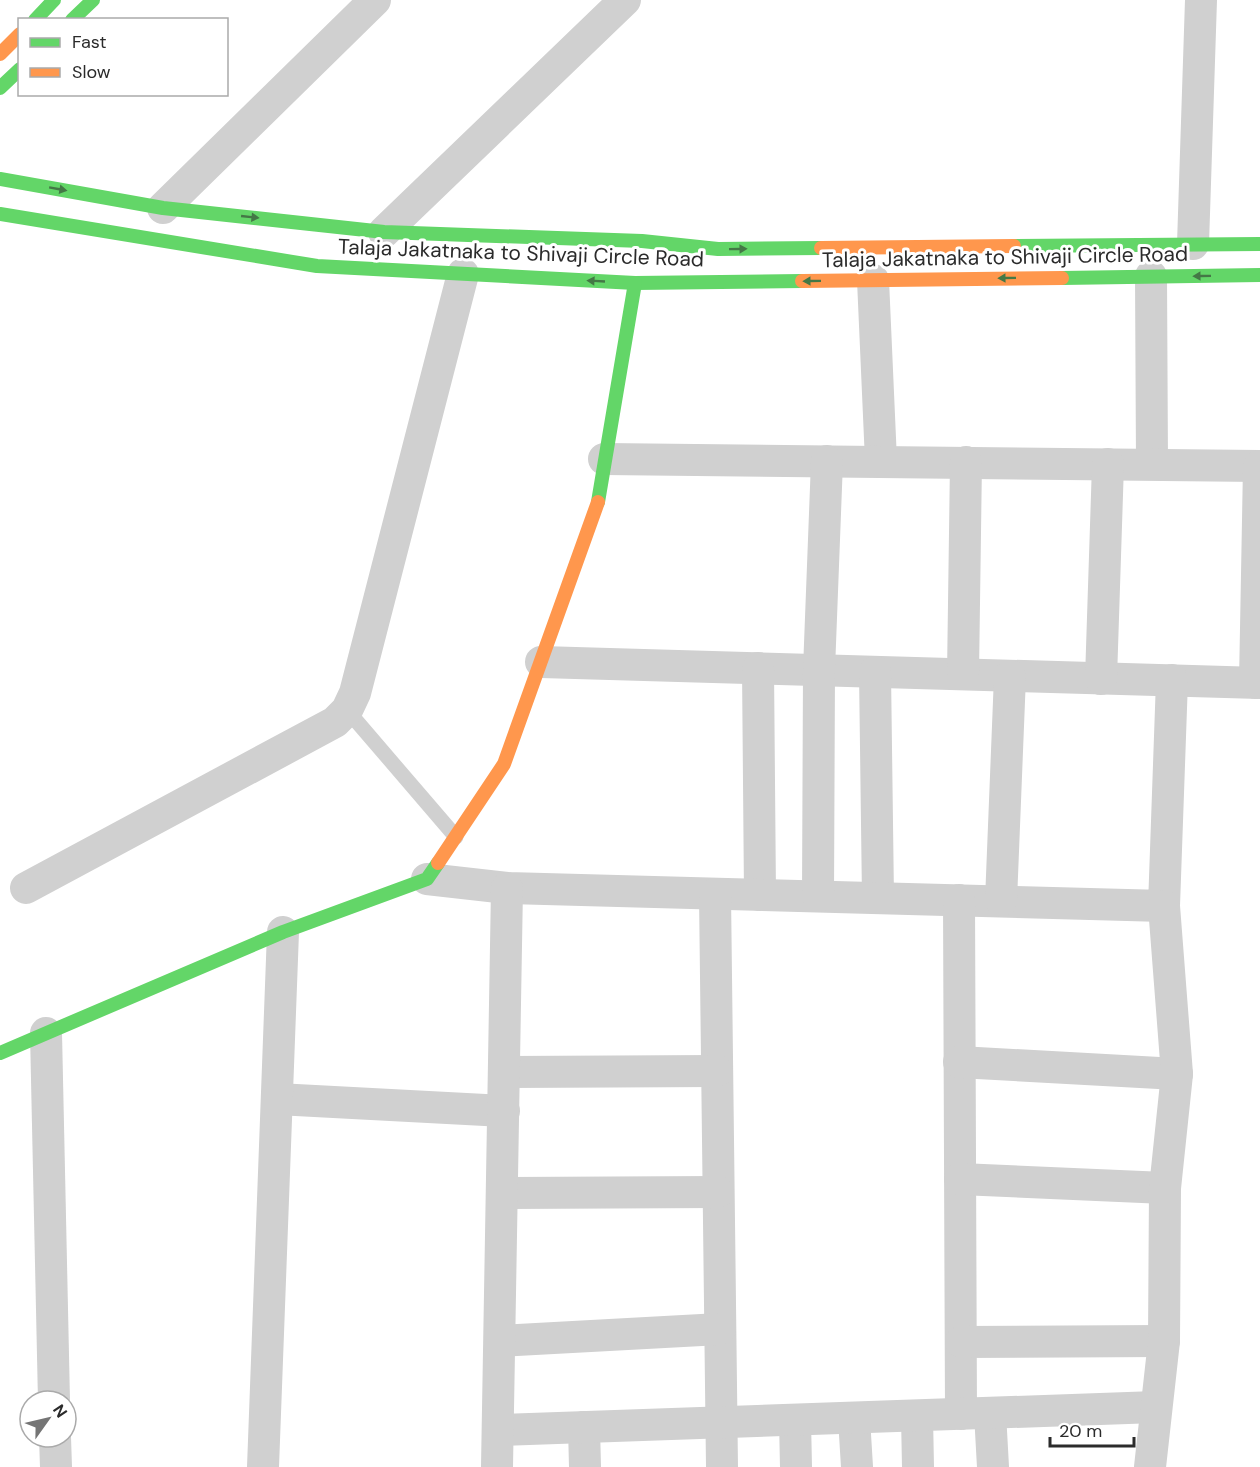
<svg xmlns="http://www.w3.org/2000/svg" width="1260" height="1467" viewBox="0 0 1260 1467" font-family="'DM Sans',sans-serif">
	<rect width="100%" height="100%" fill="#fff"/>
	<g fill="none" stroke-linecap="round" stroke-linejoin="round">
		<polyline stroke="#d0d0d0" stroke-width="15" points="347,710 456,837"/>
		<g stroke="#d0d0d0" stroke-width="32">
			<polyline points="163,208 375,0"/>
			<polyline points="384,232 625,0"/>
			<polyline points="1193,244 1201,0"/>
			<polyline points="1151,276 1152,464"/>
			<polyline points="873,280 881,461"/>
			<polyline points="604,459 1260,466"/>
			<polyline points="541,662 1260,683"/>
			<polyline points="758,668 760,895"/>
			<polyline points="875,672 878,898"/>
			<polyline points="963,674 966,462"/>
			<polyline points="1101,679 1108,464"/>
			<polyline points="1255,683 1259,466"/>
			<polyline points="427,879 507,888 1164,906 1172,680"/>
			<polyline points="26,888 335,722 347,710 355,693 463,274"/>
			<polyline points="715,894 722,1467"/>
			<polyline points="818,896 819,670 827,461"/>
			<polyline points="959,900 961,1414"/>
			<polyline points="1001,901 1010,676"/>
			<polyline points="46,1033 54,1401"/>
			<polyline points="959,1062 1177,1074"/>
			<polyline points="504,1072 717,1071"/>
			<polyline points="277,1099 504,1111"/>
			<polyline points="960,1179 1165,1188"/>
			<polyline points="502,1193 718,1192"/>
			<polyline points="500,1341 720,1329"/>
			<polyline points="961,1342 1164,1341"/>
			<polyline points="990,1413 993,1467"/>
			<polyline points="917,1416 918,1467"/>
			<polyline points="854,1418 857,1467"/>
			<polyline points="795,1420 796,1467"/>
			<polyline points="584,1427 585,1467"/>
			<polyline points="499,1430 1156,1407"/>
			<polyline points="55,1437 56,1467"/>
			<polyline points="263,1467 283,932"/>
			<polyline points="497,1467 507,888"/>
			<polyline points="1150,1467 1164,1341 1165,1188 1177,1074 1164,906"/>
		</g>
		<g stroke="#63d668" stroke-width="14">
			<polyline points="35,20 54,0"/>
			<polyline points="72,20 93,0"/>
			<polyline points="0,88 20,69"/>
			<polyline points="0,179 163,208 384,232 642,241 718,249 821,248"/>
			<polyline points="0,214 317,266 635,283 802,281"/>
			<polyline points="1014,246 1260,244"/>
			<polyline points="1062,278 1260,275"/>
			<polyline points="598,502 635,283"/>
			<polyline points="0,1053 283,932 427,879 438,863"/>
		</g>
		<g stroke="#ff974d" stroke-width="14">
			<polyline points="0,54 20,34"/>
			<polyline points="821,248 1014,246"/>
			<polyline points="802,281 1062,278"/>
			<polyline points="438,863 504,764 598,502"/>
		</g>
	</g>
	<defs><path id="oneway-solid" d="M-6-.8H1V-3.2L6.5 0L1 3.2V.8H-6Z" transform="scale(1.5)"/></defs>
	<g fill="#447846">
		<use href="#oneway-solid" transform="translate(58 189) rotate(10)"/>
		<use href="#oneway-solid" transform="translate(250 217) rotate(6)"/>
		<use href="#oneway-solid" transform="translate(738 249) rotate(-1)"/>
		<use href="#oneway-solid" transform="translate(1202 276) rotate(179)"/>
		<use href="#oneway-solid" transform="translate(1007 278) rotate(179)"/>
		<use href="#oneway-solid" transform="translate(596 281) rotate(-177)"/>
		<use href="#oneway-solid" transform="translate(812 281) rotate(179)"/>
	</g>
	<g text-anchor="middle" stroke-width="6" stroke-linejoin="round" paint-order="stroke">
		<g font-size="21" fill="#2b2b2b" stroke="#fff">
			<text transform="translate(521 253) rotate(2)" y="7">Talaja Jakatnaka to Shivaji Circle Road</text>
			<text transform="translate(1005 257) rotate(-1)" y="7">Talaja Jakatnaka to Shivaji Circle Road</text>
		</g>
	</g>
	<rect x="18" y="18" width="210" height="78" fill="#ffffff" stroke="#aaaaaa" stroke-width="1.5"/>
	<rect x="30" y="38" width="30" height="9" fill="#63d668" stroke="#aaaaaa" stroke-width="1.5"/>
	<text x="72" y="48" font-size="18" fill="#2b2b2b">Fast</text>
	<rect x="30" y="68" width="30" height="9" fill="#ff974d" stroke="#aaaaaa" stroke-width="1.5"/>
	<text x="72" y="78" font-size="18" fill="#2b2b2b">Slow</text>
	<g transform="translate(48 1419) rotate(56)"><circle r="28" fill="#ffffff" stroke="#aaaaaa" stroke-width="1.5"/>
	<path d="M0-4.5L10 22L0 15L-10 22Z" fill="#757575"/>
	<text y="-9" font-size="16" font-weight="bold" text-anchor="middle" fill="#2b2b2b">N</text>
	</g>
	<path d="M1050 1437v9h84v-9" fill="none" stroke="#2b2b2b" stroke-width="3"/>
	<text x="1059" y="1437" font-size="18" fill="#2b2b2b" stroke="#ffffff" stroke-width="4.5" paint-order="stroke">20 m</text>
</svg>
